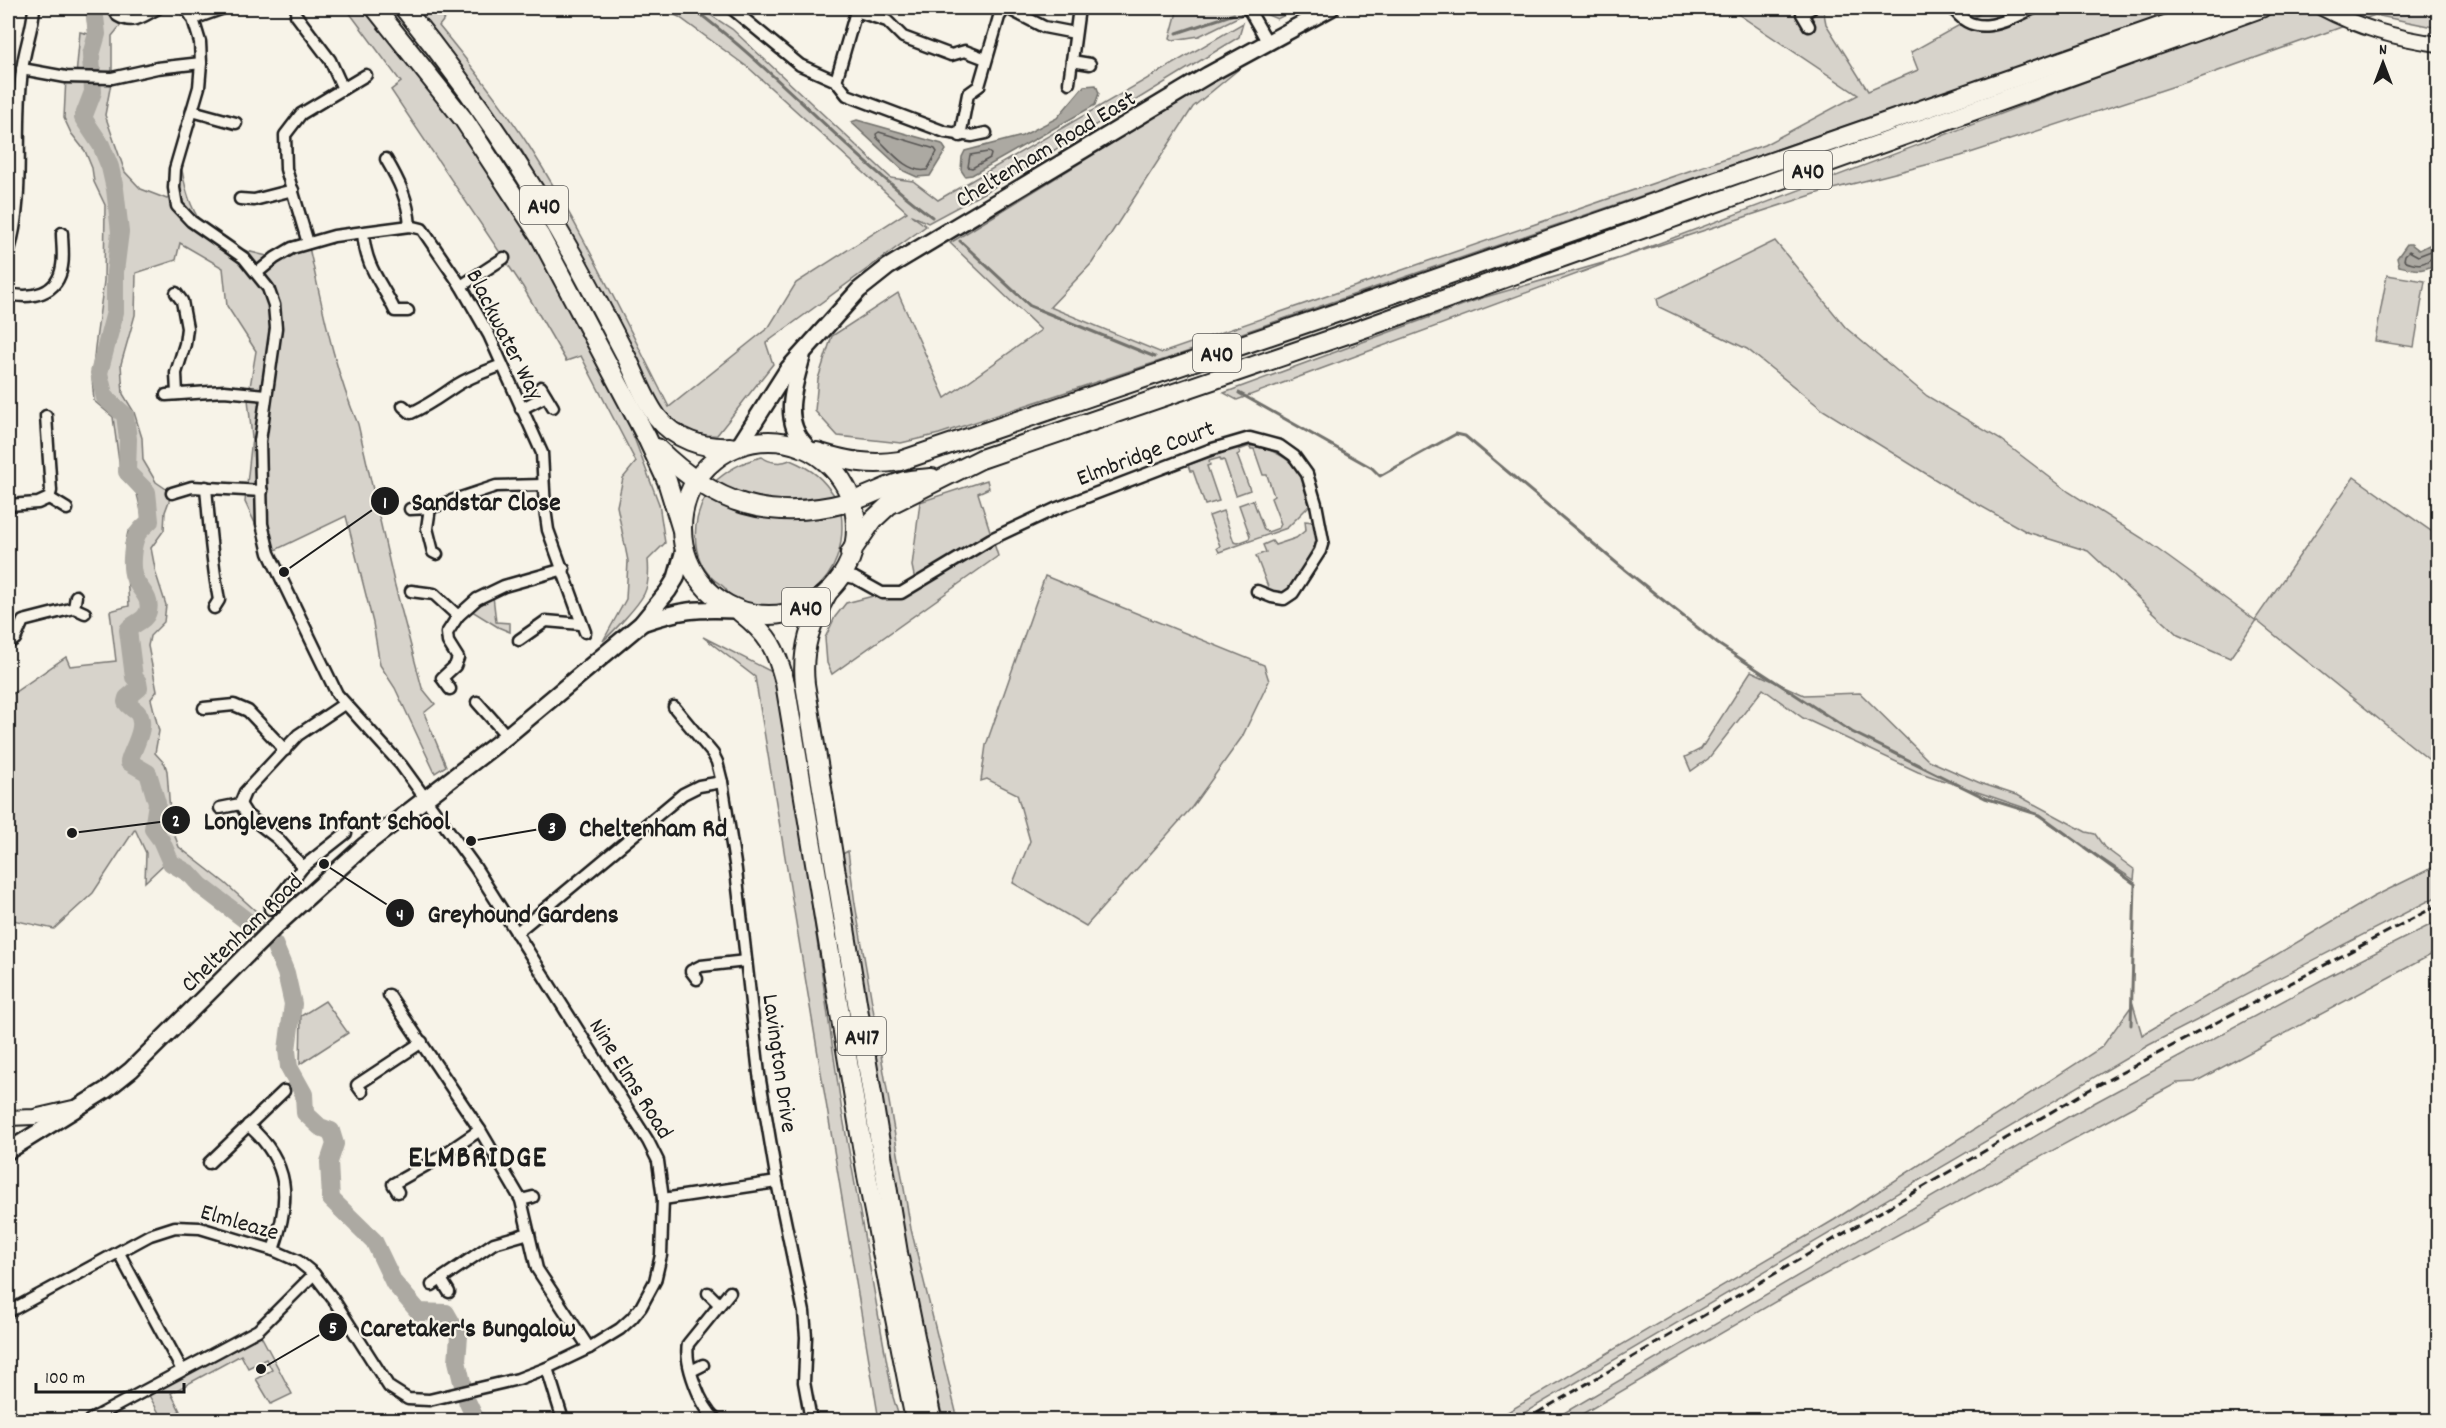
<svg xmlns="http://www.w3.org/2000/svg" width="2446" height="1428" viewBox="0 0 2446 1428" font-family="Dekko,sans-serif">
	<rect width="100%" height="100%" fill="#f7f3e8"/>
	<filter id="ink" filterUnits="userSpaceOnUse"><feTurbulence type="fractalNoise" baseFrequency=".0167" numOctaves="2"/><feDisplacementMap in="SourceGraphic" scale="12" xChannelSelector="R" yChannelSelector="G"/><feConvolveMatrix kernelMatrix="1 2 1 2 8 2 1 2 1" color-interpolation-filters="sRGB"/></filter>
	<g filter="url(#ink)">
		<g fill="#d7d3cb" stroke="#7a7874" stroke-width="1.5">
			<path d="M86,8H113L125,20L112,36V78L105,115L125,172L141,189L167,199L174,188L179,149C183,184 191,230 229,245C243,251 260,254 275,258L308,243C322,304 333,367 358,424L394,582L422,688L435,704L424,713L446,766L435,773L395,688L380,665L373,623L346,516L269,553L245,502L252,438L248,399L256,351L227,306L223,268L180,243L176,260L136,273L135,315L121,364L123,394L134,412L142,438L143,460L156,482L172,493L165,512L164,530L151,548L156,574L166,605L164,622L150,636L148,646L157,691L151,699L159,731L155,753L165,764L167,771L171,825L179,847L225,883L268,922L255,936L164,864L145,882L146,853L135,829L93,893L54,929L8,919V697L66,657L70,666L116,661L110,611L129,606L125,545L128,532L143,519L137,494L121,477L113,417L94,401L92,378L95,347L104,281L105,205L94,182L92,168L85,151L71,133L64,118L66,77L76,76L80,32L89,34Z"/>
			<path d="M346,8H366L421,73L487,163L537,246L630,427L659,504L665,543L648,560C649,571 649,584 644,594C638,606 613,632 603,641L626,599L628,561L617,506L623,478L636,462L581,356L566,361L523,287L391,90L401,82Z"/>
			<path d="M415,8H453L439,26C471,65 502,104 529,146C582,229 624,319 669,407L769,327L796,283L907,212L750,69L679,17L661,8H700L732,29L891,178L913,181L938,200L1243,23L1239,37L991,189L928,223L911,215L926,226L766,343L773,364L717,435L694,436L662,413L571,234L522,151Z"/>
			<polygon points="1178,8 1237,8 1242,15 1199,36 1173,40 1170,38"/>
			<polygon points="1270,8 1299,8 1277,19 1261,12"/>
			<polygon points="1729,8 1823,8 1826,24 1868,91 1918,70 1911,52 1990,8 2188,8 1184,353 939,434 901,443 838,436 815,411 818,379 832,336 898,293 945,398 1041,330 950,243 1257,54 1193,107 1092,263 1050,307 1162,353 1764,145 1858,95"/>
			<polygon points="2288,8 2438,8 2438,28 2375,15 2199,78 1961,156 1821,192 1620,258 1237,400 1224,393 1482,298 1620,258 2148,58"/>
			<polygon points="1775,241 1846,328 1927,396 2001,440 2069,492 2142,538 2255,620 2354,477 2438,536 2438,767 2256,620 2230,658 2178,635 2088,551 2027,532 1954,491 1823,410 1747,349 1659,307 1657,299"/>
			<polygon points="2387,275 2425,281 2414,347 2375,341"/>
			<path d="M1245,445C1280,448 1310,468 1309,506L1287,528L1219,552L1217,548L1220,546L1209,516L1223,511L1234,542L1238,543L1249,539L1250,536L1239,505L1253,500L1264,530L1268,532L1279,528L1281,524L1271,498L1274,496L1267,475H1263L1254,449H1251L1250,446L1239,450L1240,453L1237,455L1250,490L1236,495L1224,460L1221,461L1220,458L1209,461L1210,465L1207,466L1219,501L1205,505L1193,471H1190L1188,465Z"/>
			<path d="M762,457C770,463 781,464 790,460C814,470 822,478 837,499L815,503L749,499L712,484C728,470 741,462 762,457Z"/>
			<polygon points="987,480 989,488 978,493 998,556 832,674 827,663 825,638 835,617 846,603 916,585 912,566 920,502"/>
			<path d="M706,496L841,512C850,581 796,625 730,597C724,583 720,586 711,577C690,555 692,521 706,496Z"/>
			<polygon points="1305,521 1314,522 1318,539 1289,592 1285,594 1270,592 1256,556 1266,552 1263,545 1272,541 1275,545 1296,538 1306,530"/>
			<polygon points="1045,576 1264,665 1269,681 1242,737 1192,807 1086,926 1013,883 1030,841 1017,794 987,779 981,781 986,745"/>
			<polygon points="493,596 496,622 510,623 510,632 498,627 472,611"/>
			<polygon points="703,637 774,673 787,735 842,1112 893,1397 900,1420 879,1420 755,677"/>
			<polygon points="1751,671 1804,695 1860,693 1928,760 1980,783 2019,796 2086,832 2095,834 2104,847 2135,870 2134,880 2028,809 1918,772 1803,718 1763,689 1708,759 1691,771 1685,757 1701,749"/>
			<polygon points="848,851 855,904 911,1229 958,1420 943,1420 901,1231 839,856"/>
			<polygon points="2438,865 2438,896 2149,1045 1512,1420 1494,1420 1834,1220 2102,1047 2133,1004 2142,1035 2373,897"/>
			<polygon points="2438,921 2438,951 2195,1082 2177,1083 2138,1104 1787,1295 1572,1420 1552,1420 2068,1117 2329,976"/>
			<polygon points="325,1001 348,1033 300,1064 301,1016"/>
			<polygon points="258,1330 292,1394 271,1404 256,1379 272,1370 266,1359 248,1368 241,1355 171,1393 180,1411 163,1420 146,1390"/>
		</g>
		<g fill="#aca9a2" stroke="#72716c" stroke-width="1.5">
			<polygon points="1096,85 1099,93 1095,105 972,175 965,176 961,170 962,157 965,151 1022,136 1057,118 1084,86"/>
			<polygon points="857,120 942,144 946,150 930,176 917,177 904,171 851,122"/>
			<path d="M2407,244H2411L2419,250L2429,245H2436L2438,250V261C2425,273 2416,270 2399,266L2397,258Z"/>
		</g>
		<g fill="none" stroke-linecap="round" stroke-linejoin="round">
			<g stroke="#565452" stroke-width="1.5">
				<path d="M879,132L935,149L937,152L927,170C907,174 890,150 877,138L876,134Z"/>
				<polygon points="988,152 991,154 990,158 972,168 968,167 970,155"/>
				<path d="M2409,251L2418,256L2431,251L2435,255C2425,265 2418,266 2404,260L2405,255Z"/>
			</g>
			<g stroke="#72716c" stroke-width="3">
				<path d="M692,8C777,71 847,153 932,217"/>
				<polyline points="1177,33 1234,14"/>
				<polyline points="960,241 1030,306 1155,357"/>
				<polyline points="1239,393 1372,468 1380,476 1456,434 1465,436 1619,565 1718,644 1852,732 1985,798 2040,815 2135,884 2131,1025"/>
			</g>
			<g stroke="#aca9a2" stroke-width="18">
				<path d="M94,8L97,34L91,55L93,92L83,118L101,145L110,167L115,189L120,232L115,272V312L99,373L105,398L125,415L128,439L127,472L147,492L150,521C146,525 139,530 137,535C132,545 130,567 134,577C138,589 152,597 148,611C145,622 134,622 128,630L134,677L138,682L139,688L127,698L126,702C129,707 133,708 137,712C149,725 132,749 129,762L148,773L157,803L153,829L161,840L171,863L190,874L201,886L260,931"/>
				<polyline points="274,944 286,973 293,1004 287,1050 289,1067 304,1094 305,1113 320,1127 331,1131 335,1144 329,1162 331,1199 374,1241 394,1283 419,1312 446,1313 459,1336 457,1361 462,1382"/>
				<polyline points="467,1401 476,1420"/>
			</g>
			<g stroke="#1c1c1c" stroke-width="15">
				<g id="minor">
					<path d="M113,8L118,16C133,25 144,16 158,8"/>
					<polyline points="731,8 800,65 836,81 847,95 945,132 972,136 986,133"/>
					<polyline points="1007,8 1044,27 1075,33"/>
					<polyline points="1248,8 1268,43"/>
					<path d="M1953,8C1974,40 2007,21 2034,8"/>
					<polyline points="856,11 887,21 903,37 951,55 965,51 986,59"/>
					<polyline points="296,15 330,60 343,89"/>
					<polyline points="193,19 221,9"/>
					<polyline points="1809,26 1802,14 1812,8"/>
					<polyline points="1072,61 1090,64"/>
					<polyline points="22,69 66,77 112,78 157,68 201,63"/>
					<polyline points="836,81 857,8"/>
					<polyline points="1069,83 1079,8"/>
					<polyline points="192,111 236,123"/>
					<polyline points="960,136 968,94 979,86 999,17 1005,8"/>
					<path d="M386,159C399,181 408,199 410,226"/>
					<polyline points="240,199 254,200 293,190"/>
					<path d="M363,233C366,269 381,281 395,311H408"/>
					<polyline points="308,243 286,169 285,135 301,114 366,75"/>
					<path d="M8,254C26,196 14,131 22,71C24,49 33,29 34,8"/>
					<polyline points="258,272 275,258 292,248 334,236 410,226 422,229 461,286 489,335 542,453 545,509 548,530 585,632"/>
					<polyline points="461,286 504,258"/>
					<polyline points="176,293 182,301 187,328 185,344 176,373 177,394"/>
					<path d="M8,294C31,299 58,295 62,266C64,256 62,243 62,233"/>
					<polyline points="541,387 553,407"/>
					<polyline points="166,395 224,391 265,395"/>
					<path d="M403,406L411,413C431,404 439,397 457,385C471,376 487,371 502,365"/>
					<polyline points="521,409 546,396"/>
					<path d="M206,487C209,525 212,563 219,600L214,608"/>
					<polyline points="172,493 192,487 262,491"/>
					<polyline points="49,498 67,509"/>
					<polyline points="8,505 38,503 49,498 51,491 46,416"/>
					<polyline points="430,508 427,528 433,552 437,554"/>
					<polyline points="410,509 430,508 496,486 543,485"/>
					<polyline points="841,575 855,578 882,593 901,593 991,539 1055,509 1209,450 1250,438 1280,446 1294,456 1307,474 1316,504 1323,541 1320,551 1293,593 1284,599 1272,597 1257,591"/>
					<polyline points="411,591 434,594 458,616"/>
					<polyline points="76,596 74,608 85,613"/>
					<polyline points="519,640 546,621 581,624"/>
					<polyline points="8,643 15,639 23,621 74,608"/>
					<polyline points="450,689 442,678 455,666 458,658 448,642 447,633 458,616 477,599 504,586 564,569"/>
					<polyline points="477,702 507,736"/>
					<polyline points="674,707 713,754 717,762 722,782 736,870 759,1074 777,1182 804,1312 806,1337 804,1382 811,1420"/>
					<polyline points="204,708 234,705 248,711 285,750"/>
					<polyline points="240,804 245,792 298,735 344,704"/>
					<polyline points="240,804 247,815 277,838 303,867"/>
					<polyline points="220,808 240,804"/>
					<polyline points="270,909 303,867 346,833"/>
					<polyline points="516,933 683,794 699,786 722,782"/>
					<polyline points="697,979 691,971 701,966 746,961"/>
					<polyline points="389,995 480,1130 521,1200 537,1269 589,1348"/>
					<polyline points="362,1092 357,1085 422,1042"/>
					<path d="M248,1125C291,1163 291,1200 273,1250"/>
					<polyline points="209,1163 284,1091"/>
					<polyline points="398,1192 393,1184 439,1158 480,1130"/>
					<polyline points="663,1199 777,1182"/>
					<polyline points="521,1200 533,1197"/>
					<polyline points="119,1253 182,1370"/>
					<polyline points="441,1279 449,1292"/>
					<polyline points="432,1285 494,1243 529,1233"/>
					<polyline points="708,1293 719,1304"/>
					<polyline points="8,1312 150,1235 175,1227 200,1228 273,1250 298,1261 314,1274 333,1299 389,1387 408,1399 429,1400 518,1379 547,1368 589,1348 620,1329 632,1318 641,1307 655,1281 661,1255 663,1199 658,1161 648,1141 475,867 401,765 337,694 269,553 262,524 260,441 276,328 274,305 268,288 244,258 191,221 177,206 174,188 175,169 199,87 201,63 200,42 193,19 186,8"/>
					<polyline points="547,1368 563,1420"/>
					<polyline points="691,1371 703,1365"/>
					<polyline points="90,1420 258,1330 314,1274"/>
					<path d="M716,1420C701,1407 684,1364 688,1344L730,1292"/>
				</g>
			</g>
			<g stroke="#1c1c1c" stroke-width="18">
				<g id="tertiary">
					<path d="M2322,8C2360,28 2396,38 2438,44"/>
					<polyline points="8,1118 34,1117 73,1108"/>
				</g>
			</g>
			<g stroke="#1c1c1c" stroke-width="20">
				<g id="secondary">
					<path d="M802,357C794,387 781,420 806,446"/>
					<polyline points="741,443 788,369 859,290 888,267 1208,75 1331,8"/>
					<path d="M642,623C680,610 696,608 736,610"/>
					<polyline points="8,1151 106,1090 131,1070 277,925 364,846 507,736 641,624 668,591 676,578 684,550"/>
				</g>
			</g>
			<g stroke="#1c1c1c" stroke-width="22">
				<g id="trunk">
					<polyline points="375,8 464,120 540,236 647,438 667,481 682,530"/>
					<path d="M404,8C467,86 524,168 573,256C592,290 610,325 628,360C637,379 645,401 657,417C674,439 704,449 730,447"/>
					<circle cx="769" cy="528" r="87"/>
					<path d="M657,448C714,504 769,523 849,502C868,497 886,486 905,481C914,479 923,479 932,478"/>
					<path d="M817,452C846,461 870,466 900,461L1395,293L2214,8"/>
					<polyline points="850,553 873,520 889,505 981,459 1356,331 2261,8"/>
					<path d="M828,592C811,622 801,649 805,684L898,1253L932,1420"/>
					<path d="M740,612C769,635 776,648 785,683L867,1176L915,1420"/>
				</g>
			</g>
			<use href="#minor" stroke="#f7f3e8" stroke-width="10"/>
			<use href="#tertiary" stroke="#f7f3e8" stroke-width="14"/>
			<use href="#secondary" stroke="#f7f3e8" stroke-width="15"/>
			<use href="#trunk" stroke="#f7f3e8" stroke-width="18"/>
			<polyline stroke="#1c1c1c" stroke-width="3" stroke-dasharray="9 4.5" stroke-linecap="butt" points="1525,1420 2087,1091 2438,905"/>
		</g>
	</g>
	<g text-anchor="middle" stroke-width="4.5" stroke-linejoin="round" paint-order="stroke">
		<g fill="#f7f3e8" stroke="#5e5c59" stroke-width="1.5">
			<rect x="1784" y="151" width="48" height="38" rx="4.5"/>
			<rect x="520" y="186" width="48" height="38" rx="4.5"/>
			<rect x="1193" y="334" width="48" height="38" rx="4.5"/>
			<rect x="782" y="588" width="48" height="38" rx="4.5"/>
			<rect x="838" y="1017" width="48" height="38" rx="4.5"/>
		</g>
		<g font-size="22" font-weight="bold" fill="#1c1c1c">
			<text x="1808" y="178">A40</text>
			<text x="544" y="213">A40</text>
			<text x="1217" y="361">A40</text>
			<text x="806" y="615">A40</text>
			<text x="862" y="1044">A417</text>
		</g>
		<g font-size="24" fill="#1c1c1c" stroke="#f7f3e8">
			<text transform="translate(1045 148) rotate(-31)" y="8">Cheltenham Road East</text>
			<text transform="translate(506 334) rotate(63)" y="8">Blackwater Way</text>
			<text transform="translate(1145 452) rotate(-21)" y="8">Elmbridge Court</text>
			<text transform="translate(241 932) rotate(-44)" y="8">Cheltenham Road</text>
			<text transform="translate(781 1063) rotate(82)" y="8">Lavington Drive</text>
			<text transform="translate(632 1078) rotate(58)" y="8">Nine Elms Road</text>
			<text transform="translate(240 1221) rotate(16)" y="8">Elmleaze</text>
		</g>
		<g font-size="30" font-weight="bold" letter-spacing="1.5" fill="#1c1c1c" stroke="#f7f3e8">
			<text x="478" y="1166">ELMBRIDGE</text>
		</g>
	</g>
	<path fill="none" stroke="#1c1c1c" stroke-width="2" d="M284 572L385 501M72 833L176 820M471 841L552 827M324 864L400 913M261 1369L333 1327"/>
	<g fill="#1c1c1c" stroke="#f7f3e8" stroke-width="2">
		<circle cx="284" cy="572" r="6"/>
		<circle cx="72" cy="833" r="6"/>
		<circle cx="471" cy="841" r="6"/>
		<circle cx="324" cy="864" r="6"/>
		<circle cx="261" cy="1369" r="6"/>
		<circle cx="385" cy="501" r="15"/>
		<circle cx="176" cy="820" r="15"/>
		<circle cx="552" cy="827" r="15"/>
		<circle cx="400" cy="913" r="15"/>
		<circle cx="333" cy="1327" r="15"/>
	</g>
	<g font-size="18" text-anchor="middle" font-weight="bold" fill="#fff">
		<text x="385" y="508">1</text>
		<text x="176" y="826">2</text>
		<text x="552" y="833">3</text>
		<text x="400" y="920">4</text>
		<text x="333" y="1333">5</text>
	</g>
	<g font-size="26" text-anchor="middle" font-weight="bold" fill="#1c1c1c" stroke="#f7f3e8" stroke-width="4.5" stroke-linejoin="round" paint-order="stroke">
		<text x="486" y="510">Sandstar Close</text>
		<text x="327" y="829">Longlevens Infant School</text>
		<text x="653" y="836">Cheltenham Rd</text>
		<text x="523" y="922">Greyhound Gardens</text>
		<text x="468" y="1336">Caretaker's Bungalow</text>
	</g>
	<rect width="2446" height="1428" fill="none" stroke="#f7f3e8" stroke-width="30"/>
	<rect x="15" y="15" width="2416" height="1398" fill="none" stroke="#1c1c1c" stroke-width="2" filter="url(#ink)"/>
	<g transform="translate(2383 63)" stroke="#f7f3e8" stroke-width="4.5" paint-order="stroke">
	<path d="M0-4.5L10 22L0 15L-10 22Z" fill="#1c1c1c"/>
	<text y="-9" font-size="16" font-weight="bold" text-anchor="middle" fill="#1c1c1c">N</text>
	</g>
	<path d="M36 1383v9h148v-9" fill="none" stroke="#1c1c1c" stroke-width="3"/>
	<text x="45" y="1383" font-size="18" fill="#1c1c1c" stroke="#f7f3e8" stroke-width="4.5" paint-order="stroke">100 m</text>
</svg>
